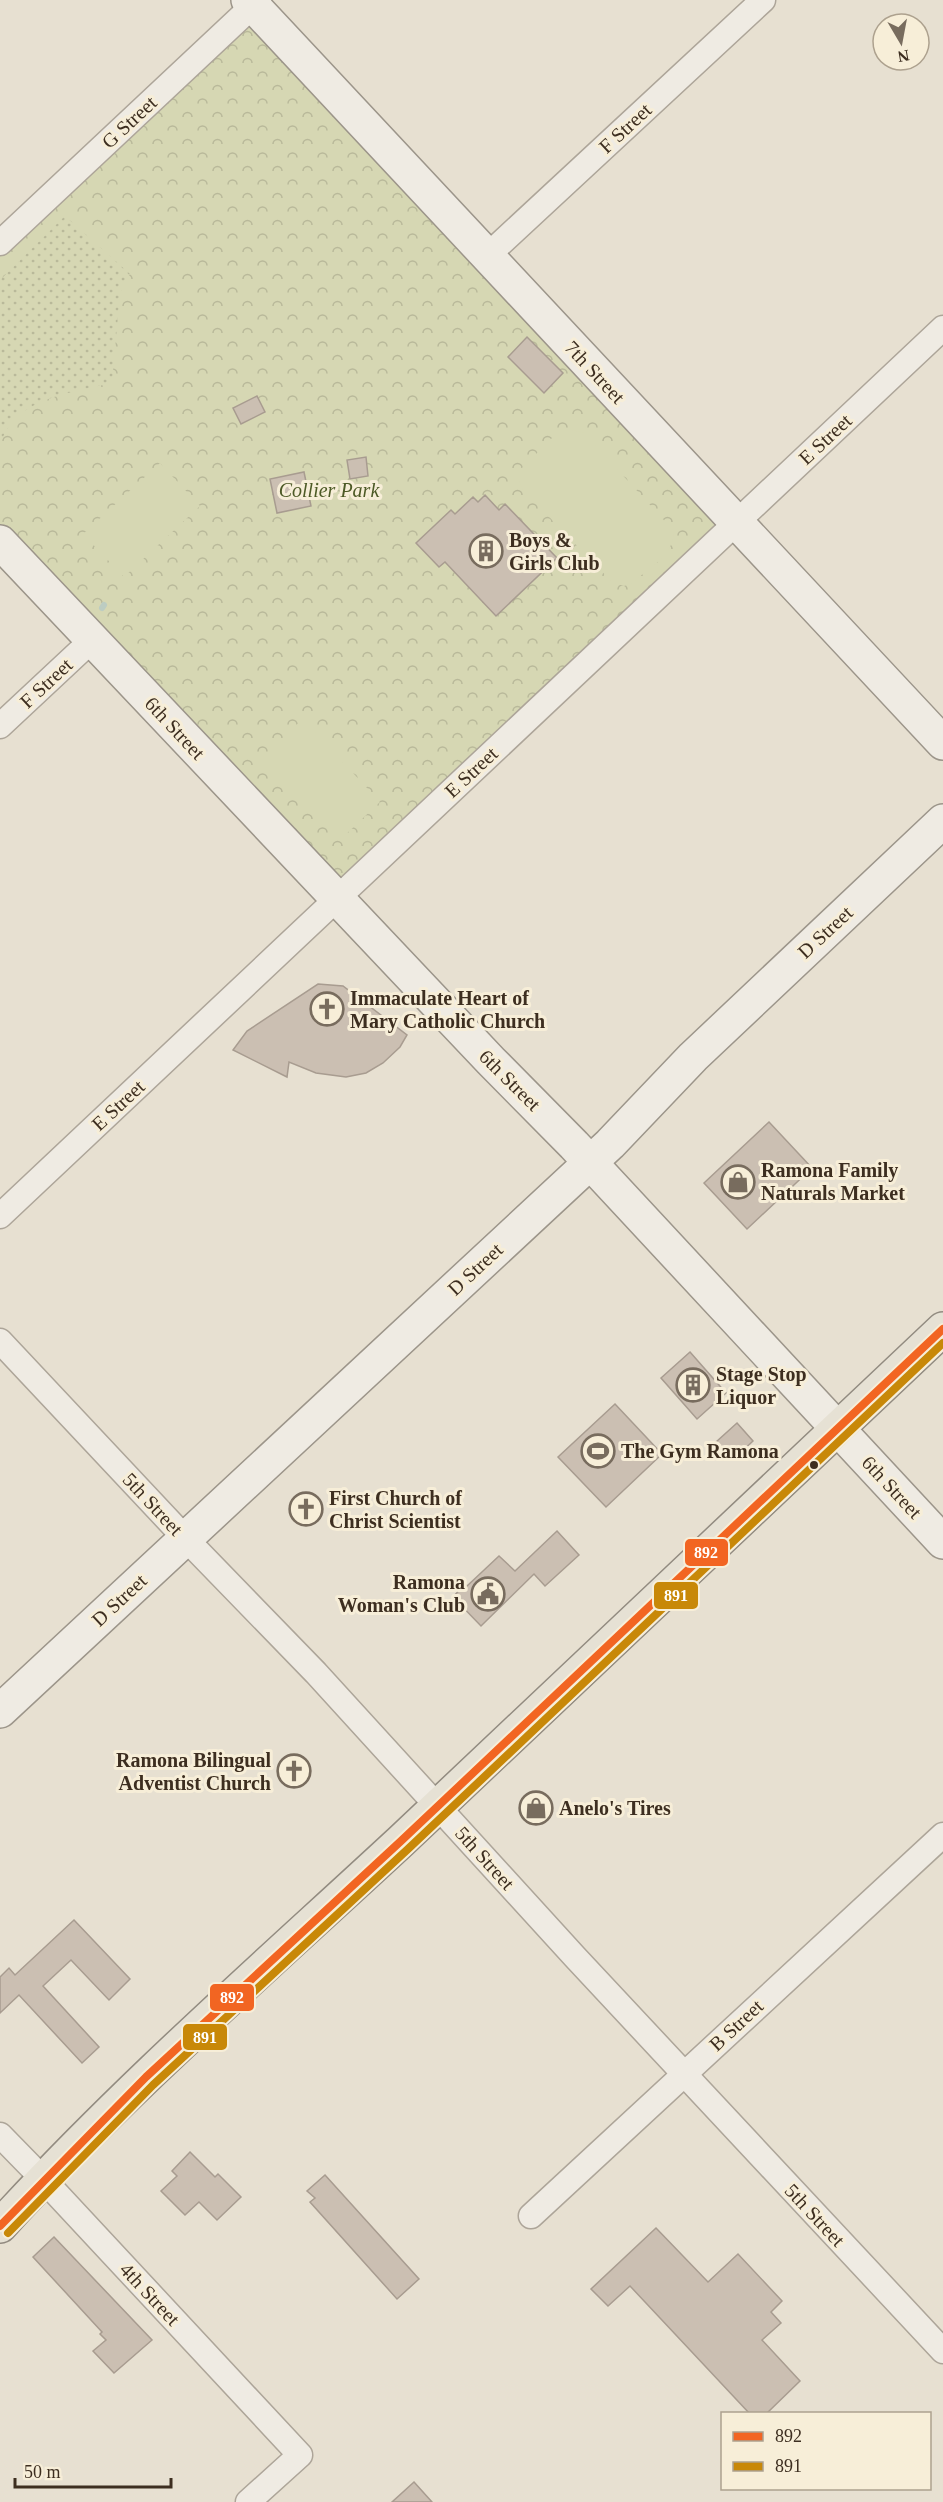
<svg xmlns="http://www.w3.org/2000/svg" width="943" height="2502" viewBox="0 0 943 2502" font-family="'Times New Roman',serif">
	<defs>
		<pattern id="park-crowns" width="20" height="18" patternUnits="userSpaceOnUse" patternTransform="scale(1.5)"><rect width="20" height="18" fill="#d6d7b3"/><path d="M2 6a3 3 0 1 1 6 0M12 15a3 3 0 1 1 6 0" fill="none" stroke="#b9b99a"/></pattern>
		<pattern id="garden-dots" width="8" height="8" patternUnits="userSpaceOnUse" patternTransform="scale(1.5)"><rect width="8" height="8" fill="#d6d7b3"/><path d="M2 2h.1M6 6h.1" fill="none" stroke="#b9b99a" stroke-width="1.8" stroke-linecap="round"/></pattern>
	</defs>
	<rect width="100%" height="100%" fill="#e7e0d1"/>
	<polygon fill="url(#park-crowns)" points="252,5 735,521 336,898 0,540 0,241"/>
	<path fill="url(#garden-dots)" d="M65,216L130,274L120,293L112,383C70,393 13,398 0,446V280Z"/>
	<g fill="#d6d7b3">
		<path d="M560,430H572L584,433L673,530C677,553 648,569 632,583L624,586L613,583L523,490L519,481V471Z"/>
		<polygon points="160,463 200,506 124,577 83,534"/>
		<polygon points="303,719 380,802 341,839 263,756"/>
	</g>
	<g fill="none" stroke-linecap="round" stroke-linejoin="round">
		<polyline stroke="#bcccc2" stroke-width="6" points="102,608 104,605"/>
	</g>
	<g fill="#cbbfb2" stroke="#a89c90" stroke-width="1.5">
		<polygon points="527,337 563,373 544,393 508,357"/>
		<polygon points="257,396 265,412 241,424 233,408"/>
		<polygon points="366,457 368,476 350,479 347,460"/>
		<polygon points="304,472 311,506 277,513 270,479"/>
		<polygon points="485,495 499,510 505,504 557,558 496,616 445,562 439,567 416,543 451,510 455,514 473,497 478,502"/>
		<polygon points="318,984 343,986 407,1035 400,1047 383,1063 366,1073 346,1077 316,1073 289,1062 287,1077 233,1050 247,1031"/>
		<polygon points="769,1122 812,1168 747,1229 704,1183"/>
		<polygon points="690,1352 726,1393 697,1419 661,1378"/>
		<polygon points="615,1404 662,1454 606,1507 558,1457"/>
		<polygon points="737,1423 753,1441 733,1460 716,1442"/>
		<polygon points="557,1531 579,1555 545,1586 534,1574 481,1626 453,1597 465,1584 467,1586 499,1556 515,1571"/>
		<polygon points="74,1920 130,1979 109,2000 71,1960 43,1986 99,2047 82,2063 19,1995 0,2013 0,1977 9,1968 15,1975"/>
		<polygon points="190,2152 215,2177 218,2174 241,2197 217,2220 199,2202 185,2215 161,2191 177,2176 172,2171"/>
		<polygon points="325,2175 419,2279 397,2299 310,2202 315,2198 307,2191"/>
		<polygon points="656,2228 708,2282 738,2254 782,2301 771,2312 781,2323 762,2340 800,2381 766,2414 750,2414 630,2286 608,2306 591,2289"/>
		<polygon points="54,2237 152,2340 114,2373 93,2351 106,2340 100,2334 102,2332 33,2257"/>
		<polygon points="414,2482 432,2502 392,2502"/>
	</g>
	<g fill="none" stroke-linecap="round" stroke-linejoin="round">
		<g stroke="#ada599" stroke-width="27">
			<g id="street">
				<polyline points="0,243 259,0"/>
				<polyline points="487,256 763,0"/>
				<polyline points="0,726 92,640"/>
				<polyline points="0,1216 943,328"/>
				<polyline points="0,1341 185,1538 316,1673 575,1957 943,2351"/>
				<polyline points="0,2135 43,2179 300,2455 248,2502"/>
				<polyline points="531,2216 943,1835"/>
			</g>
		</g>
		<g stroke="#9c958a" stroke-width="36">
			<g id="secondary">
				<polyline points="248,0 943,743"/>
				<polyline points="0,542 491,1061 574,1145 943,1542"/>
				<polyline points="0,1711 610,1144 693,1057 943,821"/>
			</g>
		</g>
		<g stroke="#928b80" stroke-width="36">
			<path id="primary" d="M0,2226C125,2089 265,1967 401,1841C582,1671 762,1499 943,1329"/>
		</g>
		<use href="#street" stroke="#efebe3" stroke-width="24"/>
		<use href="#secondary" stroke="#efebe3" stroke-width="33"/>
		<use href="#primary" stroke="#e6e1d4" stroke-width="33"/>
		<g stroke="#f7eed8" stroke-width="12">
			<polyline id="bus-1" points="0,2226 146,2077 401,1841 943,1329"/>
		</g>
		<g stroke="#f7eed8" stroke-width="12">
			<polyline id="bus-2" points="8,2233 153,2085 408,1849 943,1343"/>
		</g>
		<use href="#bus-1" stroke="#f26522" stroke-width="8"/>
		<use href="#bus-2" stroke="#c88808" stroke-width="8"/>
	</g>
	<defs>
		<g id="building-ring" transform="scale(1.725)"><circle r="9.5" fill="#f7eed8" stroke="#786c5e" stroke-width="1.5"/><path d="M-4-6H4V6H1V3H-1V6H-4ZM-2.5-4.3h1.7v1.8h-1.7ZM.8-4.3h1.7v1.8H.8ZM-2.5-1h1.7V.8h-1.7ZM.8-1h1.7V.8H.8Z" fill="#786c5e"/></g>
		<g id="church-ring" transform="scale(1.725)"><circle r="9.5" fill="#f7eed8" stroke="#786c5e" stroke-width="1.5"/><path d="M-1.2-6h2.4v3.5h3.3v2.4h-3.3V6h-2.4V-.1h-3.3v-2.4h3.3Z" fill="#786c5e"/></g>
		<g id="shop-ring" transform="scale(1.725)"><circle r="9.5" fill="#f7eed8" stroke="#786c5e" stroke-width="1.5"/><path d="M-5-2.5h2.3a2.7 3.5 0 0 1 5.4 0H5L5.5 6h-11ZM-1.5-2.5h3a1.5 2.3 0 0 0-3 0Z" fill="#786c5e"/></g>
		<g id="stadium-ring" transform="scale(1.725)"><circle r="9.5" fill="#f7eed8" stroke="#786c5e" stroke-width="1.5"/><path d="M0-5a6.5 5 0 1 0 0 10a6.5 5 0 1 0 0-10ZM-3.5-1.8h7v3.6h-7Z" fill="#786c5e"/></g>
		<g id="civic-ring" transform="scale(1.725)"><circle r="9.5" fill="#f7eed8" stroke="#786c5e" stroke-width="1.5"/><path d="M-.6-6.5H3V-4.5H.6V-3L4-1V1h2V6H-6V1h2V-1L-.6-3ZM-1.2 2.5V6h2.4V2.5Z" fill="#786c5e"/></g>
	</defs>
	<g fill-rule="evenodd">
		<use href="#building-ring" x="486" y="551"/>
		<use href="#church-ring" x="327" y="1009"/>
		<use href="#shop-ring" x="738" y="1182"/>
		<use href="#building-ring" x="693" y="1385"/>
		<use href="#stadium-ring" x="598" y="1451"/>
		<use href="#church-ring" x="306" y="1509"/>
		<use href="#civic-ring" x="488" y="1594"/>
		<use href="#church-ring" x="294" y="1771"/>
		<use href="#shop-ring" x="536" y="1808"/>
	</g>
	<circle fill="#3d2e20" stroke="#f7eed8" stroke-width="2" cx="814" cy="1465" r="5"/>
	<g text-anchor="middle" stroke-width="6" stroke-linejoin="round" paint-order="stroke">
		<g font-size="20" fill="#3d2e20" stroke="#f7eed8">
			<text transform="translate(129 122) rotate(-43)" y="7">G Street</text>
			<text transform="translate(625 128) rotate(-43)" y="7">F Street</text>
			<text transform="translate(595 372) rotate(47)" y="7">7th Street</text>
			<text transform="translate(825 439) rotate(-43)" y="7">E Street</text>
			<text transform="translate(46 683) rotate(-43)" y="7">F Street</text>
			<text transform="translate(175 728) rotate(47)" y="7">6th Street</text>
			<text transform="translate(471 772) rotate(-43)" y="7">E Street</text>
			<text transform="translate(825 932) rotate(-43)" y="7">D Street</text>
			<text transform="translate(510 1080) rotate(45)" y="7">6th Street</text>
			<text transform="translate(118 1105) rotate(-43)" y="7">E Street</text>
			<text transform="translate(475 1269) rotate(-43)" y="7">D Street</text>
			<text transform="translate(892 1487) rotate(47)" y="7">6th Street</text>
			<text transform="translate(153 1504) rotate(47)" y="7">5th Street</text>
			<text transform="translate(119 1600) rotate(-43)" y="7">D Street</text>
			<text transform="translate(485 1858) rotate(48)" y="7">5th Street</text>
			<text transform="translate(736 2025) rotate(-43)" y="7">B Street</text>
			<text transform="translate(815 2215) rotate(47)" y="7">5th Street</text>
			<text transform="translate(150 2294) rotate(47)" y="7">4th Street</text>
		</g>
		<g font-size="20" font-style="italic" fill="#4d5a26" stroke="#f7eed8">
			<text x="329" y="497">Collier Park</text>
		</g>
		<g font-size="20" font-weight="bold" fill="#3d2e20" stroke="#f7eed8" text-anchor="start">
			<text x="509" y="547">Boys &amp;<tspan x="509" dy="23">Girls Club</tspan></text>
			<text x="350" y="1005">Immaculate Heart of<tspan x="350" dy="23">Mary Catholic Church</tspan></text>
			<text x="761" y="1177">Ramona Family<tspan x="761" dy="23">Naturals Market</tspan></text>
			<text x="716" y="1381">Stage Stop<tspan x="716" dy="23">Liquor</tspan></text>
			<text x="621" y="1458">The Gym Ramona</text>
			<text x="329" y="1505">First Church of<tspan x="329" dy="23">Christ Scientist</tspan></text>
			<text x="465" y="1589" text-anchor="end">Ramona<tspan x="465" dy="23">Woman's Club</tspan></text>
			<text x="271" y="1767" text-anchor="end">Ramona Bilingual<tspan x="271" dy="23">Adventist Church</tspan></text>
			<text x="559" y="1815">Anelo's Tires</text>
		</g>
	</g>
	<g stroke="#f7eed8" stroke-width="2">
		<rect x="684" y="1538" width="45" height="29" rx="6" fill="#f26522"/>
		<rect x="653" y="1581" width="46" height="29" rx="6" fill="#c88808"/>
		<rect x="209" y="1983" width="46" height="29" rx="6" fill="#f26522"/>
		<rect x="182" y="2023" width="46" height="28" rx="6" fill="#c88808"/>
	</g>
	<g font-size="16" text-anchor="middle" font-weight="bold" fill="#fff">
		<text x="706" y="1558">892</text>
		<text x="676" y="1601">891</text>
		<text x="232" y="2003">892</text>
		<text x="205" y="2043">891</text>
	</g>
	<rect x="721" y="2412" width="210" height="78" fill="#f7eed8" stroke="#ada18e" stroke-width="1.5"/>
	<rect x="733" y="2432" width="30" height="9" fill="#f26522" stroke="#ada18e" stroke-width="1.5"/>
	<text x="775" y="2442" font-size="18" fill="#3d2e20">892</text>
	<rect x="733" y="2462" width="30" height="9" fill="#c88808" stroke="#ada18e" stroke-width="1.5"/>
	<text x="775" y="2472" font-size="18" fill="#3d2e20">891</text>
	<g transform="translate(901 42) rotate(170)"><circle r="28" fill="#f7eed8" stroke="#ada18e" stroke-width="1.5"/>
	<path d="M0-4.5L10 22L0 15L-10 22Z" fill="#786c5e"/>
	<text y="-9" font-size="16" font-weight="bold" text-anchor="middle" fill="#3d2e20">N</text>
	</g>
	<path d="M15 2478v9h156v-9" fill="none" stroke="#3d2e20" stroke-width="3"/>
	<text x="24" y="2478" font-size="18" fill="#3d2e20" stroke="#f7eed8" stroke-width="4.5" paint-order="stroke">50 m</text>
</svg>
